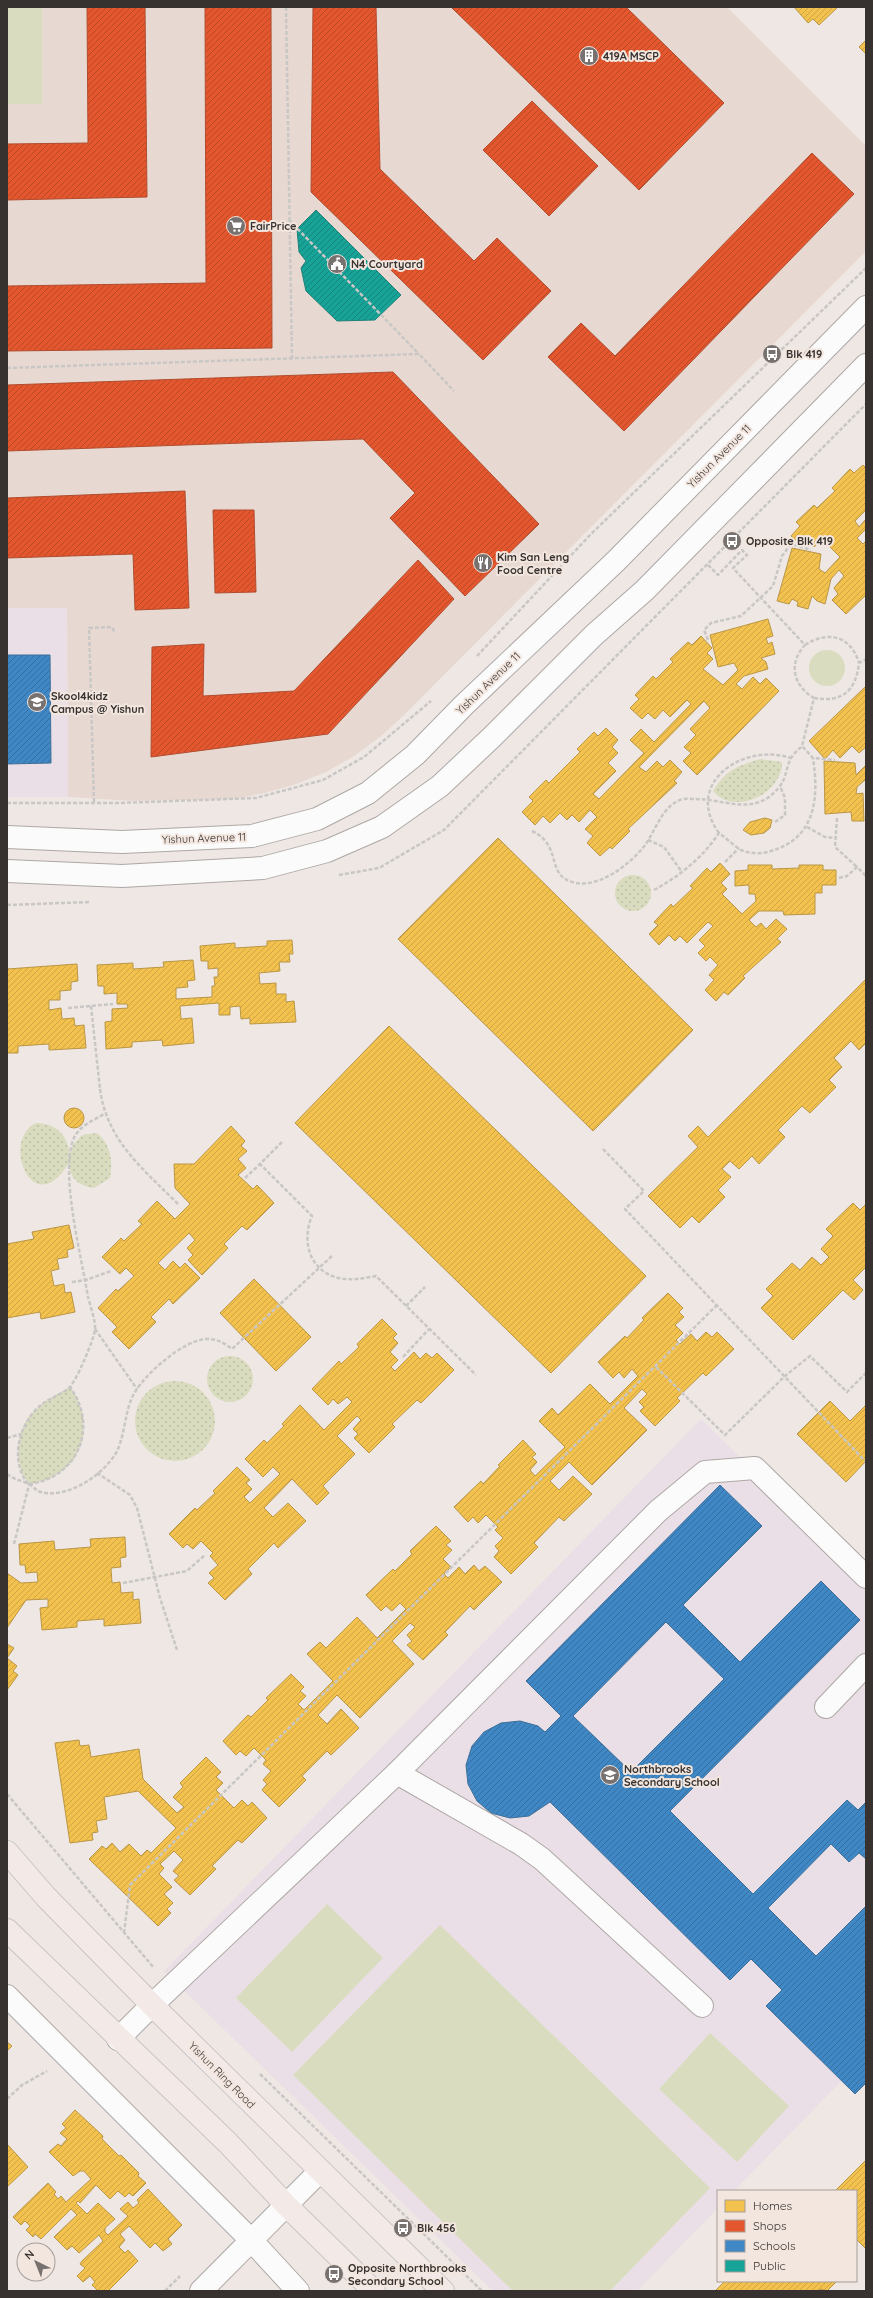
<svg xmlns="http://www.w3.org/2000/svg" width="873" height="2298" viewBox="0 0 873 2298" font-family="Quicksand,sans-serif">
	<defs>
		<pattern id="park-dots" width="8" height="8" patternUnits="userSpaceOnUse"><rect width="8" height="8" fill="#d9dcbe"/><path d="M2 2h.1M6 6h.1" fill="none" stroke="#bbbda4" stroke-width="1.8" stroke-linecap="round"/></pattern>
		<pattern id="homes-hatch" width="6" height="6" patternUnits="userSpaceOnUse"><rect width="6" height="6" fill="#f2c14e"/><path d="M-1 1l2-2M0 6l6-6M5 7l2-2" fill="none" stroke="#d0a644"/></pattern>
		<pattern id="shops-hatch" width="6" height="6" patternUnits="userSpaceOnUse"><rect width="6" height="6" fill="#e4572e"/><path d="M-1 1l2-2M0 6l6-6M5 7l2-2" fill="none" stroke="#ba4928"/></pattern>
		<pattern id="schools-hatch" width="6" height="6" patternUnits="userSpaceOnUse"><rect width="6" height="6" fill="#3f88c5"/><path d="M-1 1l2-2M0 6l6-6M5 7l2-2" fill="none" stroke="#3670a0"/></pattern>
		<pattern id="public-hatch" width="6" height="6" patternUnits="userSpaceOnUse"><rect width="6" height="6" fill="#17a398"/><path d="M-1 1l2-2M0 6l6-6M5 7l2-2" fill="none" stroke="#16857c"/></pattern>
	</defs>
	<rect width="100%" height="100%" fill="#eee7e3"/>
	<polygon fill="#e7d9d1" points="42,7 727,7 866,146 866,251 404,715 380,737 354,756 326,772 296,784 265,793 233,799 134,801 68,797 67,608 7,608 7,104 42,104"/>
	<g fill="#ebdfe7">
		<polygon points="7,608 67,608 68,797 7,797"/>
		<polygon points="701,1419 866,1580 866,2056 734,2191 718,2191 718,2208 637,2291 493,2291 164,1971"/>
	</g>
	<g fill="#d9dcbe">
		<rect x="7" y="7" width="35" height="97"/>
		<circle cx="827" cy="668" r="18"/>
		<polygon points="327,1904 383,1958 292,2052 236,1998"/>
		<polygon points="440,1925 710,2188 610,2291 513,2291 293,2075"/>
		<polygon points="710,2033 789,2106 737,2162 659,2089"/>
	</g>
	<g fill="url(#park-dots)">
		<path d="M760,759L782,762C783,789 747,810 723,799C719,797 716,794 713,791C726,770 737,766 760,759Z"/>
		<circle cx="633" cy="893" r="18"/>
		<path d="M36,1123C56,1124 66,1133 70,1153L73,1145L82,1135L97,1133C111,1145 113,1160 110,1178L94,1188C79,1186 71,1179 68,1164C33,1222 0,1140 36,1123Z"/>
		<circle cx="230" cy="1379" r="23"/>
		<circle cx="175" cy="1421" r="40"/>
		<path d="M70,1387C100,1428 78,1478 29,1484C13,1465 15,1430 33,1412C44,1401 57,1394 70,1387Z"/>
	</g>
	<g fill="url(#homes-hatch)" stroke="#ba9645">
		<polygon points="794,7 838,7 819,25 813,19 808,23"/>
		<polygon points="866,40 866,54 859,47"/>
		<polygon points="863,465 866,468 866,510 855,521 859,527 866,519 866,529 857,538 863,544 866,541 866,595 846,614 832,600 838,594 834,588 844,576 839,570 831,579 825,604 817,601 812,596 808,609 797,606 798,602 792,599 789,604 777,601 792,548 821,554 819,569 825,573 840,557 828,545 830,543 825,537 814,547 808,541 803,546 791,536 800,526 796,522 814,505 817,508 835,491 832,488 850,469 854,473"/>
		<polygon points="768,619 773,636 766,638 768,644 772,642 775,654 761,658 766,662 768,669 744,676 736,684 742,689 753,677 760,684 766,678 779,691 697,775 683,761 691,753 684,747 696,735 690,729 710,708 704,701 639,767 646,772 657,761 663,767 670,760 682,772 674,781 677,783 628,829 630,831 612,849 610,847 600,856 587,843 593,836 585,829 597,817 590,810 579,822 572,815 567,820 560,813 550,823 543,816 535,825 522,812 533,801 529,797 546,780 549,783 580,752 577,749 594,732 598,736 606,728 618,740 612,747 618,753 608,763 616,771 593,794 599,799 644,753 630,740 641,729 654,742 691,704 687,700 670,717 663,710 655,719 648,713 642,719 630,708 639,699 635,695 653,676 656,679 673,662 670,659 688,642 692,645 701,636 712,648 707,653 713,659 703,669 723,685 738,670 734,663 718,667 710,635"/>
		<polygon points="866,686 866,747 859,753 852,746 840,758 833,750 825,759 809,741"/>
		<polygon points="824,761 855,763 856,775 866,765 866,779 857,787 856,794 863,793 864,821 852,821 851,812 825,814"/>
		<polygon points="765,818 772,820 770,828 764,833 751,835 743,830 750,822"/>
		<polygon points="498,838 693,1030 593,1131 398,939"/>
		<polygon points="720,863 730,874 721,883 727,889 722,894 742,914 756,901 755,894 749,894 749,885 735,886 735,871 748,870 748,865 772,865 772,869 799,868 799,865 823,865 823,870 836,870 836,885 822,885 822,893 815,893 815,914 784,915 783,911 759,911 749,920 756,927 761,923 766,929 776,919 787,929 777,939 781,942 743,976 745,978 728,995 724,992 716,1001 705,990 714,980 709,975 718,965 710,957 706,961 698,953 705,946 699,940 713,926 708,922 687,943 680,936 675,941 669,935 659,945 649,934 658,925 654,922 671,904 673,907 693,888 690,886 707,868 711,872"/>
		<polygon points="292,940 293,954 289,954 290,962 279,962 280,971 259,973 260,984 276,983 276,994 286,994 286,1002 294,1001 296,1022 250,1024 250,1018 241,1019 240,1006 230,1007 230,1015 219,1015 219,1003 180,1006 181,1019 192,1018 194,1043 163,1046 162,1040 132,1042 132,1047 106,1049 105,1022 112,1021 112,1009 128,1008 127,1004 117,1004 117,993 104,994 104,986 98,986 97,965 133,963 133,969 164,967 163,962 193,960 195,980 187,981 188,987 176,988 176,999 212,997 212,986 215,986 214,977 218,977 218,968 208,969 208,961 201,961 200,946 235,943 235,948 267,946 267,941"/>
		<polygon points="77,964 78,981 71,982 71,990 60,991 60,1000 49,1000 49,1010 61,1008 62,1019 74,1018 75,1026 84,1025 86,1048 49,1050 49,1044 18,1046 18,1053 7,1053 7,969"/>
		<polygon points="866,979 866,1043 859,1050 851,1041 834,1058 842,1067 829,1080 836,1087 810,1113 802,1106 778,1130 785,1137 759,1164 752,1156 739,1169 730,1161 722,1169 731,1177 718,1190 725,1197 699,1223 692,1216 680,1228 648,1196 698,1147 688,1136 698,1126 708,1137"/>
		<polygon points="389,1026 646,1276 551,1373 295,1123"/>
		<circle cx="74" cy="1118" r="10"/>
		<polygon points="231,1126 245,1141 241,1146 247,1151 238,1159 246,1168 238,1175 253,1189 257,1185 274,1203 247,1230 242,1226 224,1244 228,1248 202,1275 188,1260 193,1255 187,1248 195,1240 189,1233 158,1263 165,1270 173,1261 180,1268 185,1263 200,1278 173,1304 169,1299 151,1317 156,1322 129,1349 112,1332 117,1327 98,1308 116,1289 118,1291 134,1276 126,1268 120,1274 102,1257 121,1238 124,1241 142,1224 138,1221 157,1201 175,1219 190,1204 175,1188 174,1164 194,1164"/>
		<polygon points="853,1203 860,1210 866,1204 866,1267 853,1280 863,1290 854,1300 843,1290 793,1340 761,1308 773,1296 766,1289 792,1263 800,1270 812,1257 821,1265 829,1257 821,1249 833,1236 826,1229"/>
		<polygon points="69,1225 74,1248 67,1250 68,1257 57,1259 59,1269 51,1271 54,1286 64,1284 65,1293 71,1292 75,1312 41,1319 40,1312 7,1318 7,1244 34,1239 32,1232"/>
		<polygon points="254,1279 311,1337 276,1371 220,1313"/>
		<polygon points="668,1293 683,1308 679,1312 684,1317 675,1325 683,1333 676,1340 680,1344 691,1334 697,1341 706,1332 712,1337 717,1332 734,1349 706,1376 703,1373 677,1398 680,1401 655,1426 640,1411 644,1407 639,1402 647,1394 642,1389 624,1408 647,1430 592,1485 569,1462 550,1481 559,1490 573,1476 592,1494 564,1521 559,1517 534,1543 538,1547 511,1574 494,1557 499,1551 495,1546 503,1538 495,1530 498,1527 486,1515 478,1523 473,1517 468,1522 454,1507 481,1481 483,1484 500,1466 498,1465 523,1440 536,1454 532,1457 537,1462 530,1470 535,1476 565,1447 539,1421 552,1408 558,1415 590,1384 610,1404 638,1376 632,1369 624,1378 619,1372 613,1378 598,1362 625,1336 627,1338 644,1320 642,1318"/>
		<polygon points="382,1319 397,1334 393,1338 398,1343 390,1352 398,1360 391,1367 395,1371 414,1352 420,1359 426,1353 432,1358 437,1353 454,1370 421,1403 417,1400 392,1424 395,1427 369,1453 354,1438 358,1434 353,1429 361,1420 357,1416 337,1436 355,1454 323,1486 329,1493 317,1505 292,1479 264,1508 273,1517 288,1503 306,1521 278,1548 274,1543 248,1569 252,1574 225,1600 208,1583 214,1578 209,1573 218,1565 210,1556 213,1553 201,1541 193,1549 187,1544 183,1548 169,1534 195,1508 197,1510 215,1493 213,1491 237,1467 250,1480 246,1483 252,1489 244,1497 250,1503 280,1474 273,1467 263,1477 245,1459 264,1440 267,1443 284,1426 282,1424 300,1405 324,1430 352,1402 347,1397 338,1404 333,1399 328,1405 312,1389 339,1361 341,1364 359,1347 357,1344"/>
		<polygon points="830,1401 850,1421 866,1405 866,1461 846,1482 797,1434"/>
		<polygon points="436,1526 451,1541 446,1545 452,1550 443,1559 451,1567 444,1574 448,1578 459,1567 465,1574 474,1565 479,1571 485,1566 502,1582 474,1610 470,1606 445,1632 448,1635 423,1660 407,1645 412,1641 407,1635 415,1627 410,1623 392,1641 414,1664 360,1718 337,1695 318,1715 327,1724 341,1709 359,1728 331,1755 327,1751 302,1776 306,1780 279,1807 262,1790 267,1784 263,1780 271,1771 263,1764 266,1760 254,1748 246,1756 240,1751 236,1755 223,1741 248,1715 251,1717 268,1700 266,1698 291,1674 304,1687 300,1691 306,1696 298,1704 304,1710 333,1681 307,1654 320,1642 326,1648 357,1617 377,1638 406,1609 400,1603 392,1611 386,1606 381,1611 366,1595 393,1569 395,1571 412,1554 410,1551"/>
		<polygon points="125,1537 126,1557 120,1558 121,1567 111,1568 112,1583 120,1582 121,1593 133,1592 133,1600 139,1599 141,1623 104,1626 104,1619 77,1621 77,1627 42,1630 40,1608 48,1607 48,1599 26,1600 7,1628 7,1573 21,1583 38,1582 37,1572 26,1573 25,1565 20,1565 19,1544 54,1541 55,1550 91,1547 90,1539"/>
		<polygon points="7,1644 14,1648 7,1658"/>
		<polygon points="7,1658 17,1666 13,1671 18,1675 7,1690"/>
		<polygon points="79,1740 80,1746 89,1745 91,1757 139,1749 143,1779 177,1813 184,1807 173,1797 183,1787 180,1783 206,1757 221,1772 216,1777 223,1783 216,1790 234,1808 242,1800 248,1806 252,1802 267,1818 242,1843 238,1840 212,1866 216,1869 190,1895 174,1880 179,1876 173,1871 183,1860 174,1851 160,1864 164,1868 159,1874 172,1887 164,1894 173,1903 167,1909 171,1913 158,1926 89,1859 102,1846 106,1849 112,1843 120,1852 129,1844 141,1856 147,1850 151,1853 176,1828 138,1791 104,1797 107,1819 96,1821 98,1832 92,1833 93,1840 70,1843 55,1743"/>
		<polygon points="7,2042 12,2046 7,2051"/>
		<polygon points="75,2110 103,2136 102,2139 119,2156 121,2155 139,2173 138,2176 146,2183 133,2196 129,2193 125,2197 118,2191 110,2199 96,2185 80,2203 78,2201 76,2203 87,2214 98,2203 115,2219 105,2228 105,2232 108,2235 128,2216 120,2209 128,2202 133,2208 139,2203 137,2200 148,2189 182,2225 168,2239 172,2244 163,2251 155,2243 150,2248 129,2226 120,2234 125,2240 119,2247 125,2253 128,2250 138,2261 108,2291 98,2291 92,2285 95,2282 90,2276 83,2282 77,2276 85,2268 80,2264 82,2261 103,2241 99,2235 79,2253 72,2246 67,2250 54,2237 77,2215 71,2209 41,2239 35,2234 33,2237 26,2230 30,2226 25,2221 21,2225 13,2217 48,2183 56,2192 54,2194 58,2199 61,2196 66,2202 91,2179 84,2171 80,2171 73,2176 49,2152 58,2144 61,2146 67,2139 60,2133 66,2128 62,2124"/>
		<polygon points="7,2144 28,2167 7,2187"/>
		<polygon points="866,2160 866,2249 856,2239 856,2191 835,2191"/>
		<polygon points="725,2281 837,2281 827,2291 820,2289 818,2291 715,2291"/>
	</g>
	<g fill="url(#shops-hatch)" stroke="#b04c2f">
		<polygon points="87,7 145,7 147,197 7,200 7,144 88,143"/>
		<polygon points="205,7 271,7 272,348 7,351 7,286 206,283"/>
		<polygon points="313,7 376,7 380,169 474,261 497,238 551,291 483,360 311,192"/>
		<polygon points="451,7 626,7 724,103 639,190"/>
		<polygon points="532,101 598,166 549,216 483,150"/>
		<polygon points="812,153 854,194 624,431 548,357 581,323 615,356"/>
		<polygon points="393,372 539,524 465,596 390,518 415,493 363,439 7,451 7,385"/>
		<polygon points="185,491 189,608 135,610 133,554 7,558 7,498"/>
		<polygon points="213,510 254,510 256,592 215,593"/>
		<polygon points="418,560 454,599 328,734 151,757 152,647 204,644 203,696 294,691"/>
	</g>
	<g fill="url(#schools-hatch)" stroke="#3d6e98" fill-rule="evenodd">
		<polygon points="7,655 50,655 51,763 7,764"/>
		<path d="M720,1485L762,1526L683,1605L740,1662L821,1581L860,1620L670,1811L753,1894L847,1800L858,1810L866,1802V1859L859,1853L849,1862L831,1844L768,1908L816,1956L866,1906V2083L855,2094L766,2006L782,1990L751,1959L730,1980L550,1802L529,1816L510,1818L491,1813L477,1801L468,1784L466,1765L472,1746L484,1732L501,1723L520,1721L538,1726L545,1732L561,1716L526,1681ZM666,1622L724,1679L631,1772L573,1716Z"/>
	</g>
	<polygon fill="url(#public-hatch)" stroke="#218179" points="316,210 401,295 375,320 337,321 306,291 301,268 306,261 299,252 297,229"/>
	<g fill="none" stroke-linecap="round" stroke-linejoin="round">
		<g stroke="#ada8a5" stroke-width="24">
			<g id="minor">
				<polyline points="7,837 122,842 252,836 317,819 368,793 415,755 464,705 616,561 866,307"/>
				<polyline points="7,871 122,876 263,868 327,851 382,827 440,786 492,737 594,635 645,590 866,365"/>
				<polyline points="826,1707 866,1665"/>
				<polyline points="397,1773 521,1844 542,1859 702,2006"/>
				<polyline points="7,1996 252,2241 298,2291"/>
				<polyline points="118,2039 152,2005 397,1773 658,1511 705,1472 755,1468 866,1577"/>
				<polyline points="201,2291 319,2172"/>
			</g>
		</g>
		<g stroke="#c9c5c3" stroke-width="24">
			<g id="major">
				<polyline points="7,1852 46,1897 152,2005 443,2291"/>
				<polyline points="7,1930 228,2143 287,2206 374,2291"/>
			</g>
		</g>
		<g stroke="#c9c7c6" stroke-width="2.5" stroke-dasharray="4 2" stroke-linecap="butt">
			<polyline points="286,7 292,359"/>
			<polyline points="289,220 419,354"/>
			<polyline points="7,368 419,354 454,391"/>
			<path d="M708,565L718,575L742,550L747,555L733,568L805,645C788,663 793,686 814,698L802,746L813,758L835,760"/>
			<polyline points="708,640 704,630 711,623 741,616 773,586 782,556 791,544 811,550"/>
			<path d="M805,645C828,630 851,636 859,663"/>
			<polyline points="477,656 591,534 866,268"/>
			<path d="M814,698C842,703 856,691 859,663L866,659"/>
			<polyline points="94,802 89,628 112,627 115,633"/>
			<polyline points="7,803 120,803 256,798 323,780 364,757 431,701"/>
			<polyline points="837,818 835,847 857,867"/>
			<polyline points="775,822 785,815 785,798 780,786"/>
			<polyline points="807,827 825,837 835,838"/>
			<path d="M532,831C564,846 544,877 576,883C600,887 627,866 642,849C655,834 660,808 680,800C684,798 691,799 695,799C727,799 755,818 780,786C786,778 786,769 790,760C792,755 798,750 802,746"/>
			<path d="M719,833C683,784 742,742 791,758"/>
			<polyline points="648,840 664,847 682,872"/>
			<polyline points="725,862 739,848"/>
			<polyline points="339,875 379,868 444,830 866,404"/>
			<polyline points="839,878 847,876 857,867 866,876"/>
			<path d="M654,890C680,876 703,857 719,833C726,838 733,845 741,850C750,854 762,854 771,851C816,838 819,798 813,758"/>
			<polyline points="7,905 90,902"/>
			<polyline points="91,1006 100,1089"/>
			<polyline points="68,1008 113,1004"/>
			<path d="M100,1089C107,1141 143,1169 178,1204"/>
			<path d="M282,1142L260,1164L312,1216C300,1244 312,1276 345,1279C355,1280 366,1278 376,1276L476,1375"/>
			<polyline points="603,1149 644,1191 625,1209 866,1462"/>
			<polyline points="245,1178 260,1164"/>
			<polyline points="72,1282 86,1280 111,1271"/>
			<polyline points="406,1306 425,1287"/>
			<polyline points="95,1329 137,1389"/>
			<polyline points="403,1357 429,1329"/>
			<polyline points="656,1367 725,1435 785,1376 810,1356 847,1392 866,1373"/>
			<polyline points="7,1438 21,1434"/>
			<polyline points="97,1473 130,1495 137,1508 160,1598 177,1650"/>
			<path d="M7,1474C14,1480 21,1480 29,1484C34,1487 36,1491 41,1492C68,1499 103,1475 116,1453C126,1434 124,1410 135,1392C146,1373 185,1339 207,1339C218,1339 224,1343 232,1349L333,1255"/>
			<path d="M28,1484C9,1460 19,1423 41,1405C49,1398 61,1395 69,1388C76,1382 94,1339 95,1330C96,1322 90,1305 88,1297C82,1259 59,1171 74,1138C79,1126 94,1120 104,1114"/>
			<path d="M29,1484C78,1478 99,1427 70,1387"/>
			<polyline points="14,1544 29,1485"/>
			<polyline points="123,1583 187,1571 205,1555"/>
			<polyline points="7,1794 154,1968"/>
			<polyline points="124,1933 130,1885 717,1305"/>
			<polyline points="260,2074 482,2291"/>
			<polyline points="7,2099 22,2085 47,2071"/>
			<polyline points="165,2291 180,2276"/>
		</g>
		<use href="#minor" stroke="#fcfbfb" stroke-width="22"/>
		<use href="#major" stroke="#f3eae8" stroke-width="22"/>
	</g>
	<defs>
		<g id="building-disc" transform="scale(1)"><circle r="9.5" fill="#77716f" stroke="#f2e6df"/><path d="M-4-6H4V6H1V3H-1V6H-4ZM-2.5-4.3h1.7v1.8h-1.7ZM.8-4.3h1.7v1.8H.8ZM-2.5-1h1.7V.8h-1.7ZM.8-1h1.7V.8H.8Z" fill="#fff"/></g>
		<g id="supermarket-disc" transform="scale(1)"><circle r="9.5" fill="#77716f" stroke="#f2e6df"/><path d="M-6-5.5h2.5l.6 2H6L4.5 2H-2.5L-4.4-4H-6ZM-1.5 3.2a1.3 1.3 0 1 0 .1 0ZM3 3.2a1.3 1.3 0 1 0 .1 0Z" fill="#fff"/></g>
		<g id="civic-disc" transform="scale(1)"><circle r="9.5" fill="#77716f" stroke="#f2e6df"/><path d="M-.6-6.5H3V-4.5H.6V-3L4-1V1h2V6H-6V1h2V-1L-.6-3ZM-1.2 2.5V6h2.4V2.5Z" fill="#fff"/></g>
		<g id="bus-disc" transform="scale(1)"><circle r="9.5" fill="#77716f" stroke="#f2e6df"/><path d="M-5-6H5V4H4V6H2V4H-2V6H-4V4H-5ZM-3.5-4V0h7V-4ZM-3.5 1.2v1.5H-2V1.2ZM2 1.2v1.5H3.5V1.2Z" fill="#fff"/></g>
		<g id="restaurant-disc" transform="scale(1)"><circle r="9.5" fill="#77716f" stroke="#f2e6df"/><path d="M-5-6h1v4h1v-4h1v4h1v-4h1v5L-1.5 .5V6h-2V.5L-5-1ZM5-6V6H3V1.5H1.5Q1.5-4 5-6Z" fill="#fff"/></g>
		<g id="school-disc" transform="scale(1)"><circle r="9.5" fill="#77716f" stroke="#f2e6df"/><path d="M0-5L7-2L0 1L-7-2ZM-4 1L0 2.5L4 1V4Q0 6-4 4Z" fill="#fff"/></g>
	</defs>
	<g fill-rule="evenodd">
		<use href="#building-disc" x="589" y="56"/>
		<use href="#supermarket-disc" x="236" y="226"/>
		<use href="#civic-disc" x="337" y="264"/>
		<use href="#bus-disc" x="772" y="354"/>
		<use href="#bus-disc" x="732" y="541"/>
		<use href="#restaurant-disc" x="483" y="563"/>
		<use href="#school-disc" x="37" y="702"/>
		<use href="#school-disc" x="610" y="1775"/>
		<use href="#bus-disc" x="403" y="2228"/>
		<use href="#bus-disc" x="334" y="2274"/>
	</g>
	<g text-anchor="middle" stroke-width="4" stroke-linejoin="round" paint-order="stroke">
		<g font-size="11" font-weight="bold" fill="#373230" stroke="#f2e6df" text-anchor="start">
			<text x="603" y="60">419A MSCP</text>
			<text x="250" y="230">FairPrice</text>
			<text x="351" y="268">N4 Courtyard</text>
			<text x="786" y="358">Blk 419</text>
			<text x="746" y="545">Opposite Blk 419</text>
			<text x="497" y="561">Kim San Leng<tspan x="497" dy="13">Food Centre</tspan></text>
			<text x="51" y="700">Skool4kidz<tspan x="51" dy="13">Campus @ Yishun</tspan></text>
			<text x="624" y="1773">Northbrooks<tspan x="624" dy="13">Secondary School</tspan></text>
			<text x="417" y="2232">Blk 456</text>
			<text x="348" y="2272">Opposite Northbrooks<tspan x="348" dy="13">Secondary School</tspan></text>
		</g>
		<g font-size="11" fill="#373230" stroke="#f2e6df">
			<text transform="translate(719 456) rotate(-45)" y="4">Yishun Avenue 11</text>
			<text transform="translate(488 683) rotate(-44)" y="4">Yishun Avenue 11</text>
			<text transform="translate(204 838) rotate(-2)" y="4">Yishun Avenue 11</text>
			<text transform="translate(222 2075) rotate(45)" y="4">Yishun Ring Road</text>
		</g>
	</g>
	<rect width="873" height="2298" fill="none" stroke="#373230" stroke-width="16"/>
	<rect x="717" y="2190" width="140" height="92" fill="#f2e6df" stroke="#a79e99"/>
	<rect x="725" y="2200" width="20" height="12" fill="#f2c14e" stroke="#a79e99"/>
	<text x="753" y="2210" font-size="12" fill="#373230">Homes</text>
	<rect x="725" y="2220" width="20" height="12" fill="#e4572e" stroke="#a79e99"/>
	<text x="753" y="2230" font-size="12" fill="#373230">Shops</text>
	<rect x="725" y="2240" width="20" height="12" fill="#3f88c5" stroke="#a79e99"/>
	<text x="753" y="2250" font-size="12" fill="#373230">Schools</text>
	<rect x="725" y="2260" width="20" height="12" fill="#17a398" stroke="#a79e99"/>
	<text x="753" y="2270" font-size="12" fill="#373230">Public</text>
	<g transform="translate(36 2262) rotate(317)"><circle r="19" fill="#f2e6df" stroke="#a79e99"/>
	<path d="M0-3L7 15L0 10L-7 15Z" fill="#77716f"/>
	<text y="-6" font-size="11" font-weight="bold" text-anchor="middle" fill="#373230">N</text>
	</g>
</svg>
